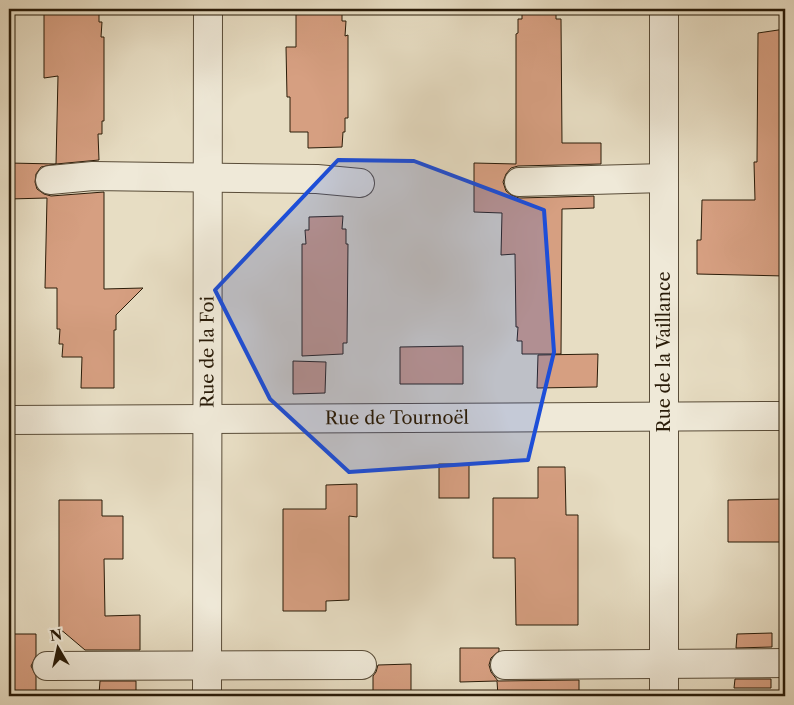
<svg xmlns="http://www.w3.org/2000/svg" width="794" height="705" viewBox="0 0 794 705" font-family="'Libre Caslon Text',serif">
	<rect width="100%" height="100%" fill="#e7ddc3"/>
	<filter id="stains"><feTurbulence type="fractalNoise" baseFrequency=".004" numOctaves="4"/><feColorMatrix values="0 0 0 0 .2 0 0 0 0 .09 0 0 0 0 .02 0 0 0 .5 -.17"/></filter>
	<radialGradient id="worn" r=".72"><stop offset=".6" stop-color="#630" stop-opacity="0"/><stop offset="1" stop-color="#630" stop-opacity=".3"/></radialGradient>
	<g fill="#d69f81" stroke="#2a1c09">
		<polygon points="57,9 99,9 99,22 102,22 101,37 104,37 104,121 102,121 102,134 98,134 99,160 56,164 58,76 44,78 44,12 57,12"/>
		<polygon points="296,9 342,9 342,21 346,21 345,36 348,35 348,118 345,118 345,132 343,132 342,147 308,148 308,132 290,132 290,97 287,97 286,47 296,47"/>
		<polygon points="522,9 556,9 556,19 561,19 562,143 601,143 601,164 518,166 511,168 506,174 503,182 506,191 511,195 519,198 594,196 594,208 562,209 561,354 522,354 522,341 517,341 518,327 516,327 515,254 501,255 502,213 474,212 474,163 516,164 516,34 518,33 518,19 522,19"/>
		<polygon points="785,29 785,144 782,144 783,200 785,200 785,276 697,274 697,240 701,240 702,200 755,200 754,162 757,162 758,33"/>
		<polygon points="9,163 56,164 41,167 36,174 35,182 37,189 44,194 51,196 104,192 104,289 143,288 116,315 116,330 114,330 114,388 81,388 82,357 62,357 63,344 59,344 60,329 57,329 57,288 45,288 47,198 9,199"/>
		<polygon points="343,216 342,229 346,229 346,244 348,244 347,343 343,343 343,354 302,356 302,244 306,244 305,230 309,230 309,217"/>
		<polygon points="463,346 463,384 400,384 400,347"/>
		<polygon points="598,354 597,387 537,388 538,355"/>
		<polygon points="293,361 326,362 325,393 293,394"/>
		<rect x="439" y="464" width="30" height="34"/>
		<polygon points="538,467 565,467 566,515 578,515 578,625 516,625 515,558 493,558 493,498 538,498"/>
		<polygon points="357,484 357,517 349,516 349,600 326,601 326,611 283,611 283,509 326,509 326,485"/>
		<polygon points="785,499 785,542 728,542 728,500"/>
		<polygon points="59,500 102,500 102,516 123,516 123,559 104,559 105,616 140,615 140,650 85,650 59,628"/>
		<polygon points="772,633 772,647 736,648 737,634"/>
		<polygon points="9,634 36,634 36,656 31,666 36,676 36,696 9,696"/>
		<polygon points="460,648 499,648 499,651 491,658 489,665 491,672 498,681 579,680 579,696 498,696 497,681 460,682"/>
		<polygon points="411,664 411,696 373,696 373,676 376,672 378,665"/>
		<polygon points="735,679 771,679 771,688 734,688"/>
		<polygon points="100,681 136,681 136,693 99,694"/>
	</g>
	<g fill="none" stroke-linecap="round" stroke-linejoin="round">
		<g stroke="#594c38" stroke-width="30">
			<g id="minor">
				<polyline points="664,9 664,696"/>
				<polyline points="50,180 93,176 317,179 360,183"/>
				<polyline points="519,182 664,178"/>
				<path id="s1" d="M9,420L785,416"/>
				<polyline points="505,665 785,663"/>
				<polyline points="47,666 362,665"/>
				<path id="s2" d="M207,696L208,9"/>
			</g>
		</g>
		<use href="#minor" stroke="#efe9d8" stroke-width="28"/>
	</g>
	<path fill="#1d4ed8" fill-opacity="0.2" stroke="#1d4ed8" stroke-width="4" stroke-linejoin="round" d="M338,160L414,161L544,210L554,352L528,460L349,472L270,399L215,290Z"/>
	<g text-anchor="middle" stroke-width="4.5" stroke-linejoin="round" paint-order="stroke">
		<g font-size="18" fill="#2a1c09" stroke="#efe9d8">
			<text dy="6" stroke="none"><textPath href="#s2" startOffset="344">Rue de la Foi</textPath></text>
			<text transform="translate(664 352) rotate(-90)" y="6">Rue de la Vaillance</text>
			<text dy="6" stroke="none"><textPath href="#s1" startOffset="388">Rue de Tournoël</textPath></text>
		</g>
	</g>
	<rect width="794" height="705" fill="none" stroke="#e7ddc3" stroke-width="30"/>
	<rect x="10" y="10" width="774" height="685" fill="none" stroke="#2a1c09" stroke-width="2.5"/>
	<rect x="15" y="15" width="764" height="675" fill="none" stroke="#2a1c09"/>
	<g transform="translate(58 648) rotate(351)" stroke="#efe9d8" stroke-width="4" paint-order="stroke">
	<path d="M0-4L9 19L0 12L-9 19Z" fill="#2a1c09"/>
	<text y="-8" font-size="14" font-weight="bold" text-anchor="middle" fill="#2a1c09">N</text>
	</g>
	<rect width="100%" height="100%" filter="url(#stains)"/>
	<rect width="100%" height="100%" fill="url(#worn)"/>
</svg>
